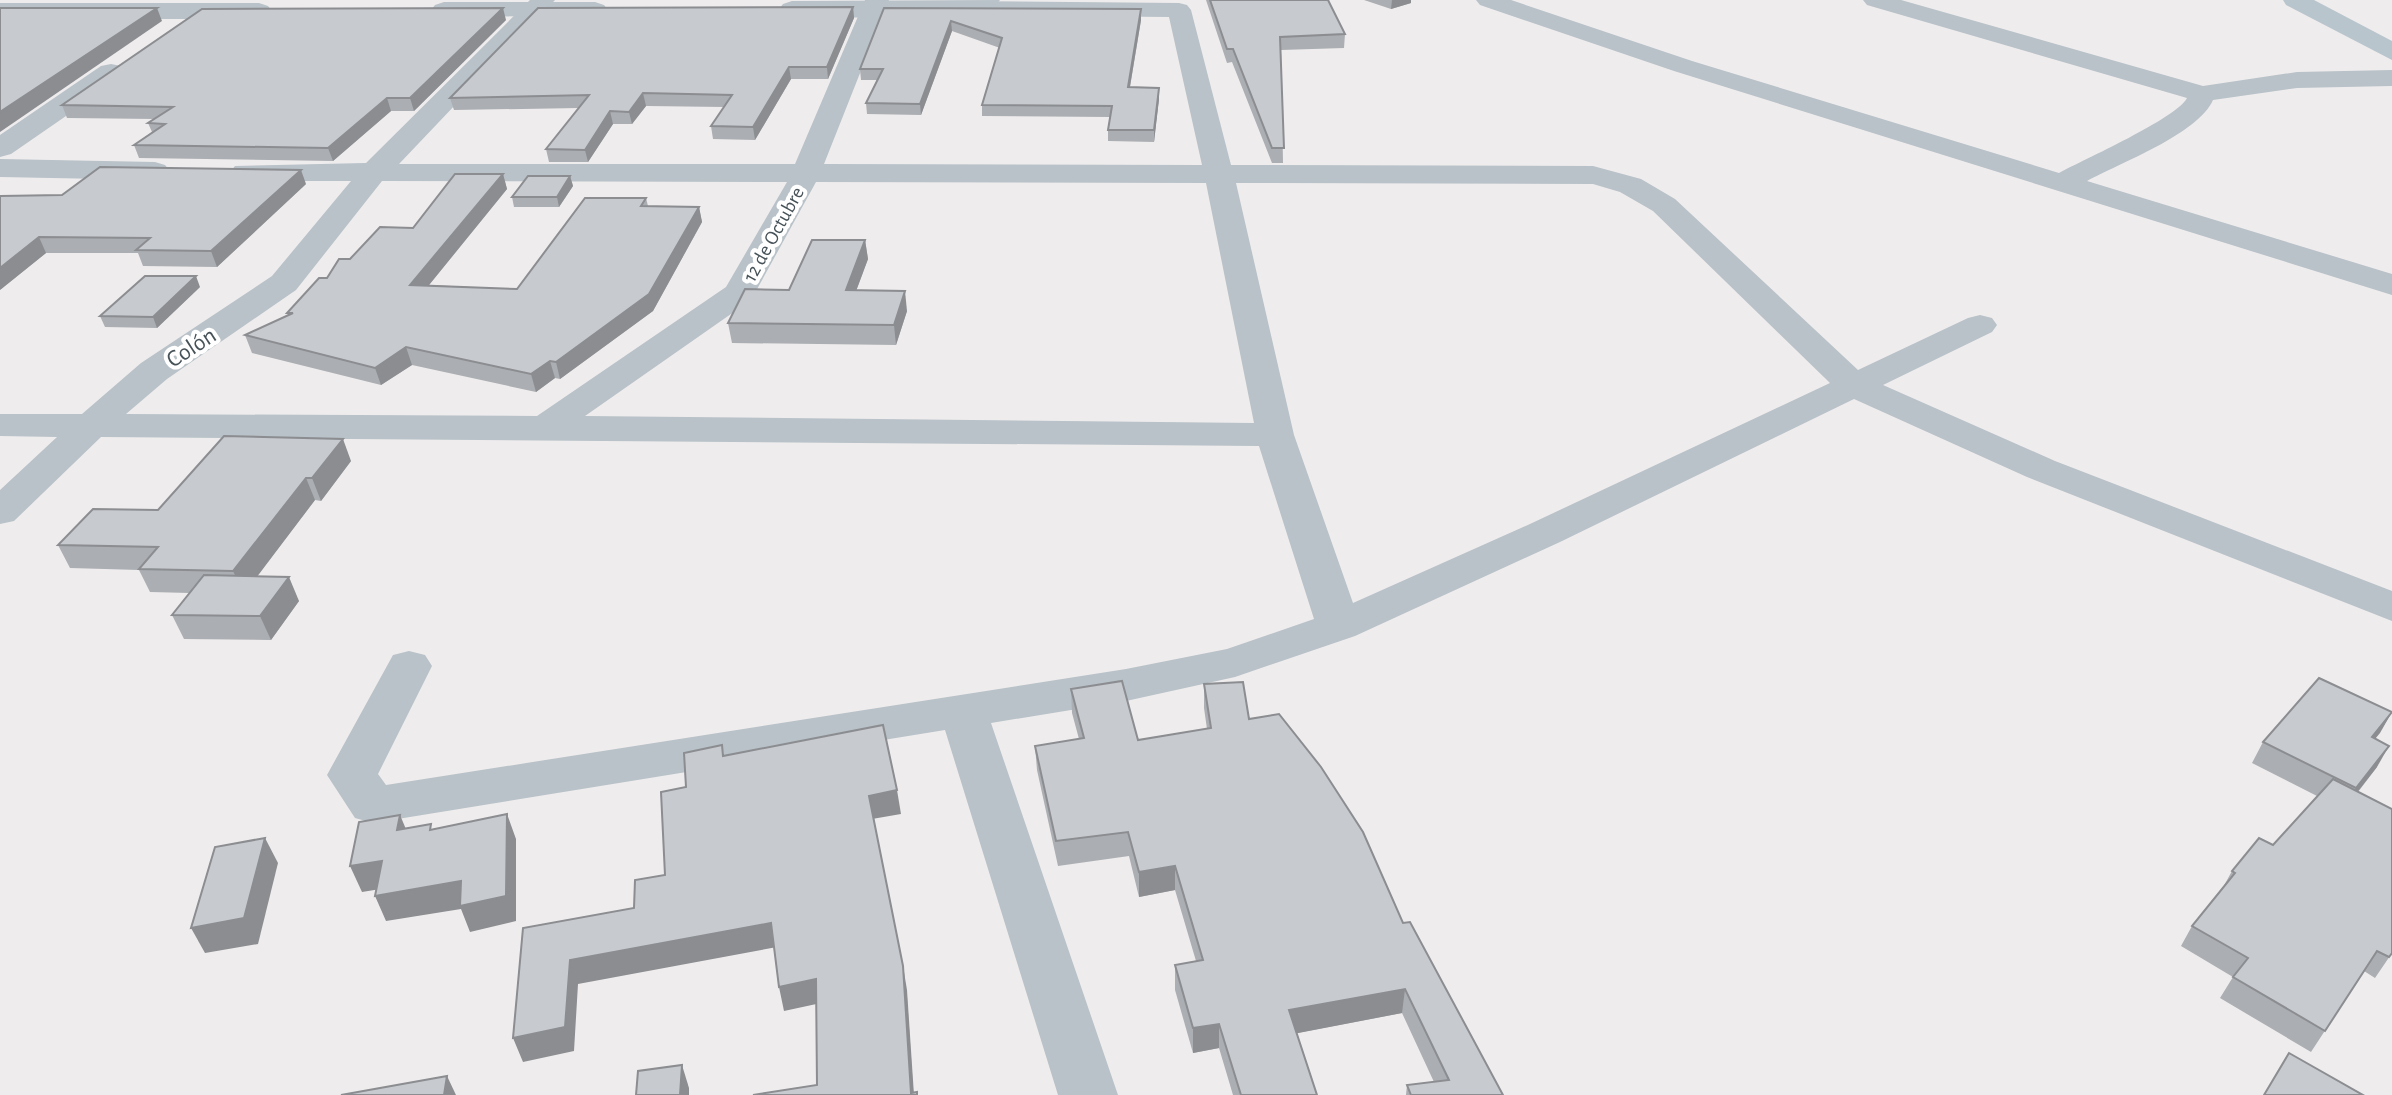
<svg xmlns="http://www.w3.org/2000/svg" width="2392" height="1095" viewBox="0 0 2392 1095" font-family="'Alegreya Sans',sans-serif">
	<rect width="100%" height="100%" fill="#efeced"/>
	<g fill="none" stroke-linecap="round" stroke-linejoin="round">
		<g fill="#b8c2c8" fill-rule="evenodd">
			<path d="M530,0H555L399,164H795L865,0H889L824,164L1202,165L1169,17L960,15L952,13L948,8L952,3L960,1L1179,3L1187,5L1191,10L1231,165L1593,166L1641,179L1675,199L1858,370L1968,318L1980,315L1992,318L1997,325L1992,332L1883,385L2055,461L2392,591V621L2027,477L1854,399L1560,542L1355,636L1235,677L1126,701L991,723L1118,1095H1058L945,730L373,823L355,818L327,775L393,655L409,651L425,655L432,666L378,774L386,785L1126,669L1227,649L1314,619L1259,446L101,437L14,521L0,524V490L57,437L0,436V414H82L141,363L272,276L351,181H245L235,178L230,172L235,166L366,163ZM382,181L787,182L726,287L537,416L126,414L167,379L296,290ZM816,182L1206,183L1254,423L585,416L751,300ZM1236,183L1593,184L1620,192L1653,211L1830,383L1530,524L1353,603L1294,435Z"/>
			<path d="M1476,0H1511L1692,61L2059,173C2083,160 2177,118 2187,98L1867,5L1863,0H1901L2203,86L2297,72L2392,70V86L2297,88L2213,100C2198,134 2120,163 2087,181L2392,274V295L1674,71L1480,5Z"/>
			<polygon points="0,159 155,162 165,165 170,171 165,177 155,180 0,177"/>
		</g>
		<g fill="#b8c2c8" fill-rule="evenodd">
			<path d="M1000,0C984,24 826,16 792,17L783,14L779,9L783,4L792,1Z"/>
			<polygon points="444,2 595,2 604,5 608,10 604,15 595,18 435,15 431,10 435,5"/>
			<polygon points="0,3 259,3 268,6 272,11 268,16 259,19 0,19"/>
			<polygon points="111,64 121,66 125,72 121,78 11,154 0,157 0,135 101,66"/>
		</g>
		<polygon fill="#b9c5cd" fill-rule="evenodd" points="2283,0 2314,0 2392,41 2392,60 2286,5"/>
	</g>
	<g fill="#abaeb2">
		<polygon points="1206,0 1328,0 1345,34 1344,48 1281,50 1283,163 1272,163 1232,62 1227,63"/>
		<polygon points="1364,0 1411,0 1411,3 1391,9"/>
		<polygon points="853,7 854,18 828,79 791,79 755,140 713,139 711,126 724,107 646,106 632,124 613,124 588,162 549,162 546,149 579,108 454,110 450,98"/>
		<polygon points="884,8 1141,9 1141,20 1130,87 1159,88 1159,99 1154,142 1108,141 1108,130 1110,117 982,116 982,105 1000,48 952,31 921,115 867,114 866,103 877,80 861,80 860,69"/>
		<polygon points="506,20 414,111 391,111 333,161 139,158 134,145 152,132 148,123 155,119 67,118 62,105"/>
		<polygon points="503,174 507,189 429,285 517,289 646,198 648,206 699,207 702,222 653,311 560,379 555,378 536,392 412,365 381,385 252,353 245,335 288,315 287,313 350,259 413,228"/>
		<polygon points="570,176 573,186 559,207 514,207 512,197"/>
		<polygon points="306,184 217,267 143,266 138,253 46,253 0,290 62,195"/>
		<polygon points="865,240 868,259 856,291 907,311 896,345 732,343 728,323 789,290"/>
		<polygon points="200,287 157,328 105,327 100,316"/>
		<polygon points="351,461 321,501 315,500 257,576 299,601 271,640 184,639 172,615 190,593 150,592 139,570 70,568 58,545 158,510"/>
		<polygon points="1204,684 1249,719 1403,923 1503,1095 1406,1095 1407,1085 1434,1082 1402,1013 1297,1033 1317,1095 1233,1095 1219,1048 1193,1053 1175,990 1175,965 1196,961 1175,890 1139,897 1129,856 1058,866 1037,770 1035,746 1079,739 1072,713 1071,689 1138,740 1207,729 1204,708"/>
		<polygon points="2392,712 2375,739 2377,767 2358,792 2392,953 2375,978 2364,971 2311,1052 2220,998 2233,977 2181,946 2192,926 2221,891 2232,871 2273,845 2317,796 2252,763 2263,742"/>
	</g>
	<g fill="#8b8d91">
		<polygon points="1392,0 1411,0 1411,3 1391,9"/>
		<polygon points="853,7 854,18 828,79 827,67"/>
		<polygon points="157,8 162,21 0,132 0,112"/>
		<polygon points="503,8 506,20 414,111 410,98"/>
		<polygon points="1141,9 1141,20 1128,98 1128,87"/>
		<polygon points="951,21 952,31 921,115 920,104"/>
		<polygon points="789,67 791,79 755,140 753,127"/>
		<polygon points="1159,88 1159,99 1154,142 1154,130"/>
		<polygon points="643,93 646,106 632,124 629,112"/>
		<polygon points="387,98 391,111 333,161 328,148"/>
		<polygon points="610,111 613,124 588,162 585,150"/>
		<polygon points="301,170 306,184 217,267 211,251"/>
		<polygon points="503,174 507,189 416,301 410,285"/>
		<polygon points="570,176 573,186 559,207 557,197"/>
		<polygon points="699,207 702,222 653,311 560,379 556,362"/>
		<polygon points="39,237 46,253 0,290 0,268"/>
		<polygon points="865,240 868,259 849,310 846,290"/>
		<polygon points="196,276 200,287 157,328 153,317"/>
		<polygon points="905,291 907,311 896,345 894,325"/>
		<polygon points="406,347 412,365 381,385 375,368"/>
		<polygon points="550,361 555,378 536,392 531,374"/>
		<polygon points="343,439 351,461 321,501 312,478"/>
		<polygon points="306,478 315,500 244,594 233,571"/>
		<polygon points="289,577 299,601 271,640 260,616"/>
		<polygon points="2392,712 2380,733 2359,758 2372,737"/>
		<polygon points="2389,746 2377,767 2344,809 2356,788"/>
		<polygon points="897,790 901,814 872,819 869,796"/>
		<polygon points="507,814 516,839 516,921 470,932 461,909 386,921 375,896"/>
		<polygon points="400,815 411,841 397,830"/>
		<polygon points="265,838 278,863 258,944 205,953 191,928"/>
		<polygon points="382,861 393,887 362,892 350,866"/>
		<polygon points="1175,866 1175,890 1139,897 1139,872"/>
		<polygon points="771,923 777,947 578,984 574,1051 523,1062 513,1038 570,960"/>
		<polygon points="903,966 907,990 914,1095 911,1095"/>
		<polygon points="816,979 821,1003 784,1011 779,987"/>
		<polygon points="1405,989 1402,1013 1288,1035 1289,1010"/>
		<polygon points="1219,1024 1219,1048 1193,1053 1193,1028"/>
		<polygon points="682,1065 689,1088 689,1095 680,1095"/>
		<polygon points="447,1076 456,1095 444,1095"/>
	</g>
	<g fill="#c7cacf" stroke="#8b8d91" stroke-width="2">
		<polygon points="1210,0 1328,0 1345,34 1280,37 1284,148 1272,148 1233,49 1227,49"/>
		<polygon points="853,7 827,67 789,67 753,127 711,126 732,95 643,93 629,112 610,111 585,150 546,149 589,95 450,98 538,8"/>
		<polygon points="0,8 157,8 0,112"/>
		<polygon points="503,8 410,98 387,98 328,148 134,145 165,124 148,123 173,107 62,105 202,9"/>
		<polygon points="884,8 1141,9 1128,87 1159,88 1154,130 1108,130 1112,106 982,105 1002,38 951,21 920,104 866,103 883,69 860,69"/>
		<polygon points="100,167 301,170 211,251 136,250 150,238 39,237 0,268 0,196 62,195"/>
		<polygon points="455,174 503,174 410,285 517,289 585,198 646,198 641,206 699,207 649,294 556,362 550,361 531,374 406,347 375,368 245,335 293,313 287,313 319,278 327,278 339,259 350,259 380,227 413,228"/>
		<polygon points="528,176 570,176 557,197 512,197"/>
		<polygon points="812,240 865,240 846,290 905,291 894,325 728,323 745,289 789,290"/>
		<polygon points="145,276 196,276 153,317 100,316"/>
		<polygon points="224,436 343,439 312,478 306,478 233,571 139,569 158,547 58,545 93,509 158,510"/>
		<polygon points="204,575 289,577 260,616 172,615"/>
		<polygon points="2319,678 2392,712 2372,737 2389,746 2356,788 2263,742"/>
		<polygon points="1122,681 1138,740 1211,728 1204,684 1243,682 1249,719 1279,714 1321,767 1363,832 1403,923 1410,922 1503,1095 1411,1095 1407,1085 1449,1080 1405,989 1289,1010 1317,1095 1241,1095 1219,1024 1193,1028 1175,965 1203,960 1175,866 1139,872 1128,832 1056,841 1035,746 1084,738 1071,689"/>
		<polygon points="883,725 897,790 869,796 903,966 911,1093 917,1092 917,1095 753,1095 817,1085 816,979 779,987 771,923 570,960 565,1027 513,1038 523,928 634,908 635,880 665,875 661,792 686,787 684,753 722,745 723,756"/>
		<polygon points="2333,779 2392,809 2392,953 2389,957 2377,951 2325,1031 2233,977 2248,958 2192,926 2235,873 2232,871 2259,838 2273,845"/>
		<polygon points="507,814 506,896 460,906 461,881 375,896 382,861 350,866 359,822 400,815 397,830 431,824 430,830"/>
		<polygon points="265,838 244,918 191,928 215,847"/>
		<polygon points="2289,1053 2363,1095 2264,1095"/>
		<polygon points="682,1065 680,1095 636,1095 638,1071"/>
		<polygon points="447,1076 444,1095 341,1095"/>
	</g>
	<g text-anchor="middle" stroke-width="8" stroke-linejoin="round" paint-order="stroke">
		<g font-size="20" fill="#465258" stroke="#fff">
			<text transform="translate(773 234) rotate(-61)" y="7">12 de Octubre</text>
		</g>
		<g font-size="24" fill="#465258" stroke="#fff">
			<text transform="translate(191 347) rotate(-33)" y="8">Colón</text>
		</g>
	</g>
</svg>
